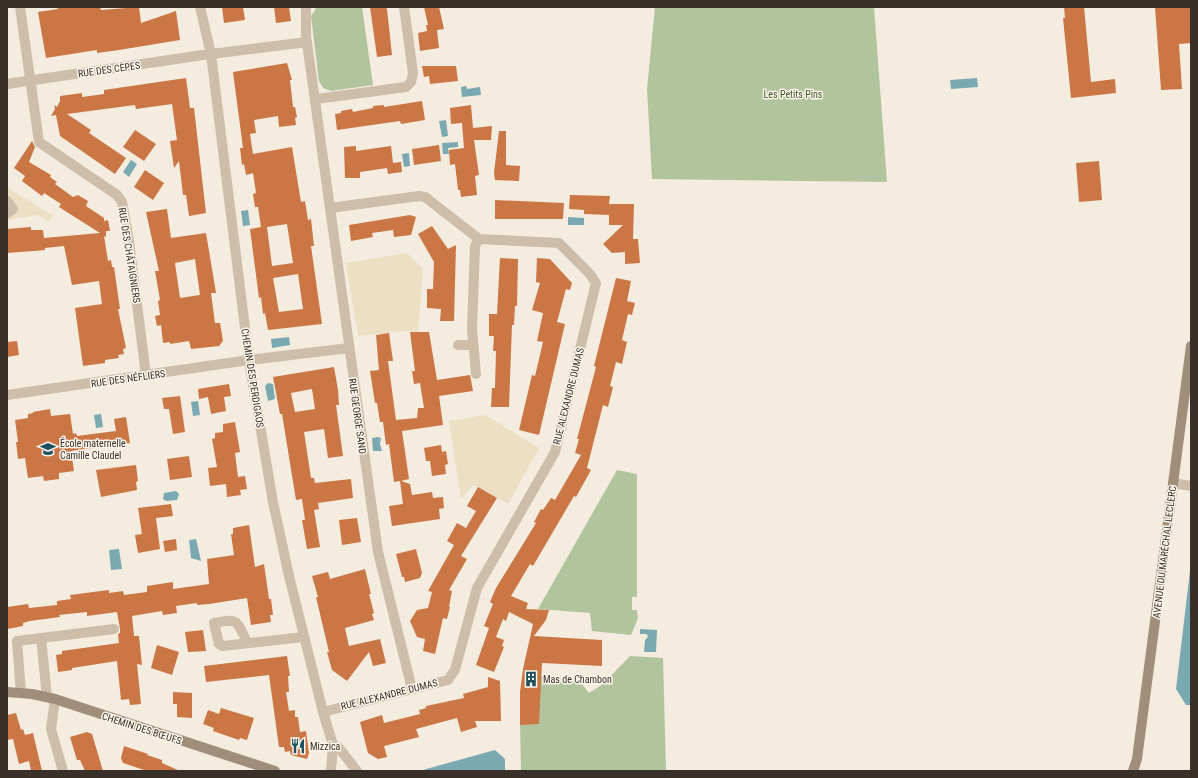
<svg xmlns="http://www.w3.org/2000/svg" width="1198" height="778" viewBox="0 0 1198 778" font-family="'Roboto Condensed',sans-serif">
	<rect width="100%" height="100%" fill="#f4ecde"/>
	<g fill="#b2c49d">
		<polygon points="317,7 362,7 373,85 331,91 323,88 319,81 311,16"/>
		<polygon points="655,7 874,7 887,182 652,179 647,89"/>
		<polygon points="617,470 637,474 637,597 632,597 632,610 637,610 638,618 631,635 592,631 590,613 538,609"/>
		<polygon points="630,656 663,658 666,771 521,771 520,725 541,677 577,678 589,693 603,684"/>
	</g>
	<g fill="#ecdfc4">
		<polygon points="7,188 8,188 53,216 48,221 39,215 7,220"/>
		<polygon points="407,253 423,269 418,332 406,331 358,336 346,263"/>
		<polygon points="485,415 539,448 508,504 473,485 461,499 449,421"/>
	</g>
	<g fill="#7ba9b2">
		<polygon points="977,78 978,87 951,89 950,80"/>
		<polygon points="466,86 467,89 480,87 481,95 462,97 461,87"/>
		<polygon points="446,120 448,136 442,137 439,121"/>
		<polygon points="458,142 458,147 448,148 449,154 443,154 442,143"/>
		<polygon points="409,153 410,166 404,167 402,154"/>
		<polygon points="131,160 137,164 129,177 123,172"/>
		<polygon points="248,210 250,225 243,226 241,211"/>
		<polygon points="568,217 584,218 584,225 568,225"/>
		<polygon points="289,337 290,345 272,348 271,339"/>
		<polygon points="268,383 273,384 275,399 268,401 265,386"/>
		<polygon points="198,401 200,415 193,416 191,402"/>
		<polygon points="101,414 103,427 96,428 94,415"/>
		<polygon points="378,437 381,438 380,444 382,451 373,451 372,438"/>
		<polygon points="176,491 179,494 177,500 166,501 163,499 164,493"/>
		<polygon points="196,539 201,561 191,558 189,540"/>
		<polygon points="119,549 122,569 111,570 109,550"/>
		<polygon points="1191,562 1191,705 1186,705 1176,689"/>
		<polygon points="640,629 657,630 656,652 644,652 645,640 648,637 647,634 640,634"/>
		<polygon points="495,750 505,759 505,771 419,771"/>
	</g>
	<g fill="#cb7645" fill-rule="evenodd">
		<polygon points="57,7 100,7 101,10 139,7 141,23 176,11 180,40 119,50 97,53 97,50 46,58 38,12 58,9"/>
		<polygon points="222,7 243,7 245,20 224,23"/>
		<polygon points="274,7 289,7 291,21 276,23"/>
		<polygon points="370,7 385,7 387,9 392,55 377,57"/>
		<polygon points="424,7 439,7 444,29 437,30 439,48 420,51 418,33 427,31 426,25 428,25"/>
		<polygon points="1064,7 1084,7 1091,82 1115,79 1116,93 1071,98 1063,18 1065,18"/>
		<polygon points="1155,7 1191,7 1191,43 1179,44 1182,89 1161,90"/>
		<path d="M287,63L292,80H290L293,107H295L297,117L295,118L296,125L279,127L278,116L254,120L256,133L250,134L253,154L292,147L301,202L305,201L308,220L311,219L314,246H311L322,324L268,330L265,313L263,314L261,297L259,298L250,229L261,227L258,207H255L253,194L256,193L253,173L246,175L244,164L242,165L240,148H243L233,72ZM287,224L293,263L272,266L267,227ZM298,274L303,309L279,312L273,278Z"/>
		<polygon points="422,66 456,66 458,81 430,84 429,76 424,77"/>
		<polygon points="186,78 190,108 194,108 206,213 189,216 186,195 183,195 179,161 174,168 170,141 177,140 172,104 136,109 135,105 67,114 91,130 89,133 126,158 115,174 60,136 56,115 51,116 55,109 54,105 57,107 60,101 60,96 82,93 82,97 104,94 104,90"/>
		<polygon points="422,101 425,120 401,124 400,121 337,130 335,114 341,113 341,111 352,109 353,112 373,108 373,106 384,105 384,107"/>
		<polygon points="471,105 473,128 492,126 491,140 474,140 479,175 475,176 477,195 461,197 460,190 458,190 455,164 450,165 449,150 464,148 462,123 451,124 450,108"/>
		<polygon points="135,130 156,144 144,161 123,147"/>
		<polygon points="499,131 506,131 506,165 520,166 519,181 495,180 494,173"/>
		<polygon points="32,141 35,147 29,162 51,175 50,177 57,182 55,184 73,197 78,195 88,201 86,206 104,218 104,221 108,220 110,231 106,231 106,237 104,236 108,261 111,260 112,267 114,267 120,309 118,309 126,348 123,349 124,354 118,355 119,358 105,360 105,363 83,366 75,308 102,304 99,281 72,285 64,246 45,248 45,250 34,251 7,253 7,229 31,227 31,230 43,230 44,238 100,233 59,207 61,204 44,193 42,196 22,181 25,176 14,168"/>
		<polygon points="439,145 441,161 414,165 412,149"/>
		<polygon points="356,146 356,151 391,146 393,163 401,162 402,172 388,174 387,168 360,172 360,178 345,178 344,147"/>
		<polygon points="1099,161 1102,200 1079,202 1076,163"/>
		<polygon points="145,170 164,183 153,200 134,187"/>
		<polygon points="570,195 610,196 609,204 634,204 633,239 638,239 640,263 625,264 625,252 612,253 603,244 623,225 609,225 609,215 584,214 584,210 569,209"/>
		<polygon points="495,200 564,203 563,219 495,219"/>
		<path d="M167,209L171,238L206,233L216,293H211L215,323H220L223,341L219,346L191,349L189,341L170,344V342L163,343L161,325L157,326L155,316L160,315L158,301L160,300L155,271H159L146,212ZM195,259L200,295L180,298L175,263Z"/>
		<polygon points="410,215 416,217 411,235 394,237 393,230 372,233 373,237 351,241 349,225"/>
		<polygon points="432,226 448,249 456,245 454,321 440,321 441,309 427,308 427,289 433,289 434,262 418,234"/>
		<polygon points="500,258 518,259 517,306 515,306 514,325 512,325 509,407 491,407 492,388 495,388 496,351 493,351 494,336 489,336 489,314 497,314"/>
		<polygon points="537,258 550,259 572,283 570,290 566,289 557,322 565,324 539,435 519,430 532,375 535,376 543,342 537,341 543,313 532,310 540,283 536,282"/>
		<polygon points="616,278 631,281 627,301 635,303 632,315 628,314 622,340 627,342 622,364 616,362 610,386 613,387 608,407 603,405 587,468 591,470 576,497 574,496 533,566 530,564 511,596 528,603 526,609 549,610 546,620 534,636 602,640 602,666 542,663 539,724 520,725 520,692 523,669 533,624 509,612 506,621 503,619 496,637 504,640 502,646 504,647 494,672 476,665 489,628 484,626 493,604 490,602 496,588 536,523 534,522 541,509 543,510 551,498 555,500 581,455 575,453 579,439 577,439 596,367 594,366"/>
		<polygon points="410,332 429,332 437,380 470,375 473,391 439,396 443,425 402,431 409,479 401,481 410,484 412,495 432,492 433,498 443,497 444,508 439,509 440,519 392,526 389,506 403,504 400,481 394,482 389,444 386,445 383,422 380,422 377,403 375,403 370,371 379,370 376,335 389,333 393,361 388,361 396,420 417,418 418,408 424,408 420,383 414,384 412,371 415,371"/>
		<polygon points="17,341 19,355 7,357 7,342"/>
		<path d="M334,367L338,390L339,405H336L343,456L328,458L324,429L304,432L311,478H314L315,483L351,479L353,498L318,503L319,509L314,510L320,547L307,549L302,520H305L302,499L296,500L282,414H280L273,377ZM312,389L315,409L295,412L291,393Z"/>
		<polygon points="229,384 231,396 224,397 226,411 211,414 208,397 199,399 198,389"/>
		<polygon points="180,396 185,432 173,434 169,409 164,409 162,398"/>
		<polygon points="50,409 51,416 70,414 73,434 76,433 77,436 116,431 114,419 126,417 130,443 71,451 74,471 59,473 59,479 44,481 43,476 28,478 25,458 18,459 16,442 18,442 15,420 28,418 28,414 33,413 33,412"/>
		<polygon points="235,422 240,452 235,453 238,477 245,476 247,489 240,490 241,495 227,497 226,484 210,486 208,468 217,467 212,439 215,438 215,433 223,432 223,424"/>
		<polygon points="441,445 442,452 446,451 448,464 445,465 446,474 432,476 430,461 426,461 424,448"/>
		<polygon points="189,456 192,477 170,480 167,459"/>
		<polygon points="136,465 138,481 136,482 137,490 101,497 96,470"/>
		<polygon points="478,487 497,498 461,556 467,559 449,590 452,591 449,607 450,607 447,619 443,618 435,654 423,651 425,639 417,637 410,621 417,610 428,608 432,592 428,591 454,545 447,541 457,523 466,528 476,511 467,506"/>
		<polygon points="171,504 173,516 156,518 160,549 138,553 135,535 142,534 138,508"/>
		<polygon points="357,518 361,542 342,545 339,520"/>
		<polygon points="249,525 255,567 264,564 269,599 271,599 273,615 270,615 271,622 251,625 247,598 209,604 197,605 197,603 176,606 177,613 163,615 162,611 132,616 134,636 139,636 142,665 137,664 141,704 130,705 129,699 121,700 117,661 72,668 72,670 58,672 56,655 62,654 62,651 119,643 118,634 120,633 120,629 117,612 87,616 87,612 59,615 60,617 30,621 23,623 23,626 8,629 7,607 28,604 29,608 57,605 57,601 71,599 70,595 109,590 109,593 123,591 124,595 147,592 147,586 173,582 173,589 209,584 207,559 234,555 231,534 233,534 233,528"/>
		<polygon points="176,539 177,550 165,552 163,541"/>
		<polygon points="416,549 422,573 420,578 405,582 404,577 402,577 396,554"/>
		<polygon points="365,569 371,594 369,594 374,613 372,614 374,620 345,628 349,646 380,639 386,663 373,666 369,652 347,681 332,670 327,652 329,652 316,597 318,597 312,576 328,572 330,579"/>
		<polygon points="203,630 206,651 188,652 185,632"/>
		<polygon points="157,645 179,652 172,675 151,668"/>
		<polygon points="287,656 290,676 288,676 289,692 286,692 289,711 295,710 295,717 298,717 300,732 306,731 309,753 307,759 291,755 290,751 285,752 284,747 279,747 269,675 206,682 204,666"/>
		<polygon points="488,677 500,681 501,721 475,721 477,727 461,732 457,718 416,729 419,737 384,746 387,757 378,759 368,753 360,722 382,715 384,723 420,714 419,710 426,708 426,706 464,698 463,694 488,687"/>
		<polygon points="173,692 192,693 192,718 177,717 177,704 173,704"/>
		<polygon points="221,708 254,718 247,740 240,738 239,740 213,731 214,728 203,724 208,710 219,714"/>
		<polygon points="16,713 21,730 23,729 25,735 33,733 42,771 31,771 29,761 19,764 13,739 7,740 7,715"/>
		<polygon points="87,732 92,734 103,771 85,771 80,760 77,760 70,737"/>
		<polygon points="124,746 148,754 147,755 162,760 162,763 180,771 147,771 123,763 121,758"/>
	</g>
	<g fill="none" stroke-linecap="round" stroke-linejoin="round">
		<g stroke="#cdbda9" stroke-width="10">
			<polyline points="20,7 39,142 117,195 122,202 129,241 146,375"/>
			<polyline points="200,7 211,54 249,360 273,502 289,576 323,712 333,745 331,771"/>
			<polyline points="306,7 306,36 378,552 412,689"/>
			<polyline points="7,84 203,55 307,42"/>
			<polyline points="316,99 406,87 411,82 413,73 404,7"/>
			<polyline points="7,201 13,209 7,213"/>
			<polyline points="458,345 472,345"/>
			<polyline points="476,374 472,329 475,246 479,239"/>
			<polyline points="7,395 249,360 349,348"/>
			<polyline points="1173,483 1191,486"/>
			<polyline points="41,638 47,697"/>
			<path d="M247,642C236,620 239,618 214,623L219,644L223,646L304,637"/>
			<polyline points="21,693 17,641 114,629"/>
			<polyline points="55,699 51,729 63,771"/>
			<polyline points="323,712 448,680 455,670 477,588 555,452 596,283 589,273 559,243 479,239 425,197 419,196 330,208"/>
			<polyline points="333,745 339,748 357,771"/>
		</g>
		<g stroke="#a08d7a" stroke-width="10">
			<polyline points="7,692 32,694 55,699 275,771"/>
			<polyline points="1133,771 1137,759 1191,346"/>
		</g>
	</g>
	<defs>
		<g id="school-bare" transform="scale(1.2)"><path d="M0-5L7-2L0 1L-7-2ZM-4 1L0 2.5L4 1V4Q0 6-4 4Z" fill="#1c515d" stroke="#fbf5eb" stroke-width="2.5" paint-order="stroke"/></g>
		<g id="building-bare" transform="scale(1.2)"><path d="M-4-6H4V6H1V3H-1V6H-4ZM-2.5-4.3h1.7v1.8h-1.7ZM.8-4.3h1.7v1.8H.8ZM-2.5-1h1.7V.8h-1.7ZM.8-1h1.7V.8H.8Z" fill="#1c515d" stroke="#fbf5eb" stroke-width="2.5" paint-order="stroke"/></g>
		<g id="restaurant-bare" transform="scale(1.2)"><path d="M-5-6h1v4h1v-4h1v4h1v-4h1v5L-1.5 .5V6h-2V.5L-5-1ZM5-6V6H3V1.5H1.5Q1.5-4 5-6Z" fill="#1c515d" stroke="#fbf5eb" stroke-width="2.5" paint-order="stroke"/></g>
	</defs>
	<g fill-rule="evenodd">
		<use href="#school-bare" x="48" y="449"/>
		<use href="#building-bare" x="531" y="679"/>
		<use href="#restaurant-bare" x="298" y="746"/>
	</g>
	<g text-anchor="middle" stroke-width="3" stroke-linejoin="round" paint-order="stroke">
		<g font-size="10" fill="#393029" stroke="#fbf5eb">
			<text transform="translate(109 69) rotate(-8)" y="4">RUE DES CÈPES</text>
			<text transform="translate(130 255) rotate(81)" y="4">RUE DES CHÂTAIGNIERS</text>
			<text transform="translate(128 378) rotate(-8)" y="4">RUE DES NÉFLIERS</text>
			<text transform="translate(253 378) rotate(81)" y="4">CHEMIN DES PERDIGAOS</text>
			<text transform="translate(568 396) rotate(-76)" y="4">RUE ALEXANDRE DUMAS</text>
			<text transform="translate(358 416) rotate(82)" y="4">RUE GEORGE SAND</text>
			<text transform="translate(1164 552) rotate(-83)" y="4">AVENUE DU MARÉCHAL LECLERC</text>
			<text transform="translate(389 694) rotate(-14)" y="4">RUE ALEXANDRE DUMAS</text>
			<text transform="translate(142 728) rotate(18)" y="4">CHEMIN DES BŒUFS</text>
		</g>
		<g font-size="10" fill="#43592c" stroke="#fbf5eb">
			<text x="793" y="98">Les Petits Pins</text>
		</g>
		<g font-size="10" fill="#393029" stroke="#fbf5eb" text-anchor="start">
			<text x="60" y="447">École maternelle<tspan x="60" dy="12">Camille Claudel</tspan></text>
			<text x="543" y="683">Mas de Chambon</text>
			<text x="310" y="750">Mizzica</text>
		</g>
	</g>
	<rect width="1198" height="778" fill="none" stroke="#393029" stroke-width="16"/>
</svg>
